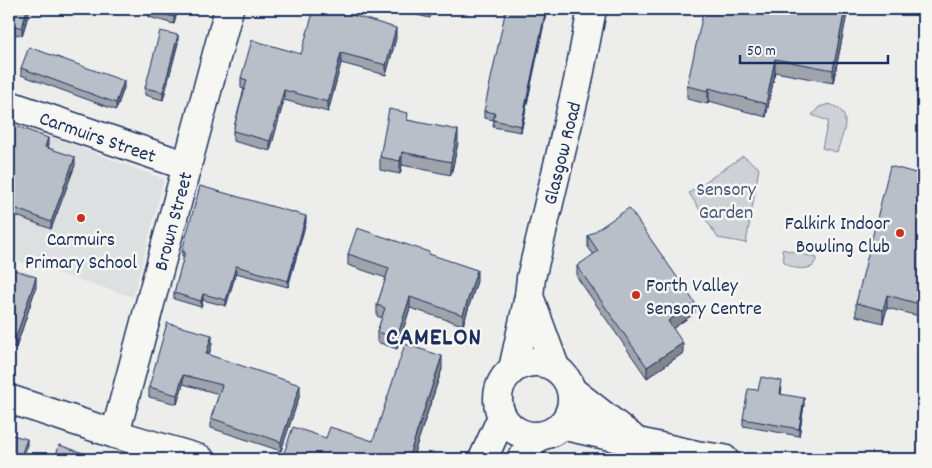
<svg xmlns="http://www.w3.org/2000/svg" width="932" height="468" viewBox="0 0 932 468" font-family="Dekko,sans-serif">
	<rect width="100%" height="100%" fill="#edeeec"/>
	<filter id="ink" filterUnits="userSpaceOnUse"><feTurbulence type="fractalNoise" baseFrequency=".02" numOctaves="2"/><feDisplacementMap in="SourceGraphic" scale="10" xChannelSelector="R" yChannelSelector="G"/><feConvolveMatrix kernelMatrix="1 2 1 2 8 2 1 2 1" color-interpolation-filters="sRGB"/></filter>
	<g filter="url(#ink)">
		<polygon fill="#dde0e1" points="9,121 164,179 133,297 9,258"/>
		<g fill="#ced2d7" stroke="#74809a">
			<path d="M829,104C855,112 843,132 837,152L822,148L828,121L812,115L819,107Z"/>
			<polygon points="743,156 759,168 746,243 718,238 689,193"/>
			<path d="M782,249L817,258L812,267C800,270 794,269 784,262Z"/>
		</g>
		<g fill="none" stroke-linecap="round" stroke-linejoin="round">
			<g stroke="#1b2f5e" stroke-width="31">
				<g id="minor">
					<polyline points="9,105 187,166"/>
					<polyline points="9,399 115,434 200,459"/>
					<polyline points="115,434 229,9"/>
				</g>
			</g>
			<g stroke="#1b2f5e" stroke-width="31">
				<g id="major">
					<polyline points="529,296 555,367"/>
					<circle cx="535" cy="399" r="37"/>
					<polyline points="513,369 529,296 531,278 578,81 592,9"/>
					<polyline points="571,390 631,437"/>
					<polyline points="561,425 696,455 724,459"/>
					<polyline points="483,459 502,417"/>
					<polyline points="521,459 538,436"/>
				</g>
			</g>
			<use href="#minor" stroke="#f6f6f2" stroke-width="28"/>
			<use href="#major" stroke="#f6f6f2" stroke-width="28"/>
		</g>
		<g fill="#9fa4ac" stroke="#1b2f5e">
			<polygon points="9,9 30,9 22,36 9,32"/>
			<polygon points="149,9 178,9 174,24 149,17"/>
			<polygon points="356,9 354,16 396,38 386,75 341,63 328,112 284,100 270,151 233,141 233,131 244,89 241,88 241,78 301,54"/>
			<polygon points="412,9 432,9 430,18 412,14"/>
			<polygon points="547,9 521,132 493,127 494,120 484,118 484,111"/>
			<polygon points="848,9 833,83 775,72 766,117 709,101 708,104 687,99 687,86"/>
			<polygon points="178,43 163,100 145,95 145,88"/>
			<polygon points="21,68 124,88 116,110 21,75"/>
			<polygon points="408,120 458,143 451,175 402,165 400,174 380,170 380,157"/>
			<polygon points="9,131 48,145 48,147 75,165 51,229 9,213"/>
			<polygon points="923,175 923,317 887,308 883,323 856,316 856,303"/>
			<polygon points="306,222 288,287 236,273 226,306 203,300 201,307 174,299 174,293 184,258 182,257 182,251"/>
			<polygon points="588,236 695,313 673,328 683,353 647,378 577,277 577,266 594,255 588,247"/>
			<polygon points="348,254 429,254 477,281 463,325 410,308 397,349 377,342 377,332 382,318 377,316 377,305 386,278 348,265"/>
			<polygon points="9,268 36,287 16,348 9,345"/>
			<polygon points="212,344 209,355 300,394 281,451 211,428 211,418 219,394 183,384 177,404 149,397 149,387"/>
			<polygon points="442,369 412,459 284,459 284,453 326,438 373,441"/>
			<polygon points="782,388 781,394 804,405 799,436 743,426 743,419 758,390"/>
		</g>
		<g fill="#82868c" stroke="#1b2f5e">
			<polygon points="27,9 30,9 22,36 22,28"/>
			<polygon points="176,9 178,9 174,24 174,17"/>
			<polygon points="353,9 356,9 352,25 352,15"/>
			<polygon points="546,9 547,9 521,132 521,126"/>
			<polygon points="845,9 848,9 833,83 833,70"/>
			<polygon points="396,28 396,38 386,75 386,65"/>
			<polygon points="178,35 178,43 163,100 163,92"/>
			<polygon points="341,53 341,63 328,112 328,102"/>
			<polygon points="775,59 775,72 766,117 766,104"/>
			<polygon points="124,81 124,88 116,110 116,103"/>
			<polygon points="709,88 709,101 708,104 708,91"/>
			<polygon points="284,90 284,100 270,151 270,141"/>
			<polygon points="458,130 458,143 451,175 451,162"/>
			<polygon points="48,138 48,145 45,154 45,147"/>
			<polygon points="402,152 402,165 400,174 400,161"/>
			<polygon points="75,157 75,165 51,229 51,222"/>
			<polygon points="306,216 306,222 288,287 288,281"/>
			<polygon points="236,266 236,273 226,306 226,300"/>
			<polygon points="477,270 477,281 463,325 463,315"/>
			<polygon points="36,277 36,287 16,348 16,337"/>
			<polygon points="203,294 203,300 201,307 201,301"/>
			<polygon points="887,295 887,308 883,323 883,310"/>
			<polygon points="410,297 410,308 397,349 397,338"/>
			<polygon points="695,303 695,313 668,332 668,321"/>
			<polygon points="212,335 212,344 206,363 206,354"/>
			<polygon points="683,343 683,353 647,378 647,367"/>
			<polygon points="442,356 442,369 412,459 408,459"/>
			<polygon points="183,375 183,384 177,404 177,395"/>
			<polygon points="300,385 300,394 281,451 281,442"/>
			<polygon points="804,398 804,405 799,436 799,429"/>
			<polygon points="27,439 27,447 23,459 20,459"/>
		</g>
		<g fill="#b9bfc8" stroke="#1b2f5e">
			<polygon points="9,9 27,9 22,28 9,24"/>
			<polygon points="149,9 176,9 174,17 149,10"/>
			<polygon points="314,9 353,9 352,15 396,28 386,65 341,53 328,102 284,90 270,141 233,131 247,80 241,78 252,40 301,54"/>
			<polygon points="412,9 431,9 430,14 412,10"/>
			<polygon points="506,9 546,9 521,126 493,120 495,113 484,111"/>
			<polygon points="704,9 845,9 833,70 775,59 766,104 709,88 708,91 687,86"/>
			<polygon points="160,31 178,35 163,92 145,88"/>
			<polygon points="29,47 124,81 116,103 21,68"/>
			<polygon points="389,109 408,113 407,120 458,130 451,162 402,152 400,161 380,157"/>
			<polygon points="11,124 48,138 45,147 75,157 51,222 9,206 9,131"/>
			<polygon points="890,166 923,175 923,305 887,295 883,310 856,303"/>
			<polygon points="200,186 306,216 288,281 236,266 226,300 203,294 201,301 174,293 185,252 182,251"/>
			<polygon points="629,208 695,303 668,321 683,343 647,367 577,266 598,251 588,236"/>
			<polygon points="357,228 429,252 429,254 477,270 463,315 410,297 397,338 377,332 385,308 377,305 389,268 348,254"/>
			<polygon points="9,268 36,277 16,337 9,335"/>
			<polygon points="167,323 212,335 206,354 300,385 281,442 211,418 222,385 183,375 177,395 149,387"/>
			<polygon points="405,344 442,356 408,459 301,459 284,453 293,427 326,438 330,427 373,441"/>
			<polygon points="761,377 782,381 780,394 804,398 799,429 743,419 748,389 758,390"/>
			<polygon points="9,434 27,439 20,459 9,459"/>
			<polygon points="59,445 89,455 88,459 55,459"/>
		</g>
	</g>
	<g fill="#c8321e" stroke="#f6f6f2" stroke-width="2">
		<circle cx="81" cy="218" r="5"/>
		<circle cx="900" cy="233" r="5"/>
		<circle cx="636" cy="295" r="5"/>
	</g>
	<g text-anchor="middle" stroke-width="5" stroke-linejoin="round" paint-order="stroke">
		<g font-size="20" fill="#1b2f5e" stroke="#f6f6f2">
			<text transform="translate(98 136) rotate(19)" y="7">Carmuirs Street</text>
			<text transform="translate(561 153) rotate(-76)" y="7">Glasgow Road</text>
			<text transform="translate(172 221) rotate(-75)" y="7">Brown Street</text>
		</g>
		<g font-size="20" fill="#48587c" stroke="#f6f6f2">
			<text x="726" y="195">Sensory<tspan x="726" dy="23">Garden</tspan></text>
		</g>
		<g font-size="20" fill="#1b2f5e" stroke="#f6f6f2" text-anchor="end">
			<text x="890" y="229">Falkirk Indoor<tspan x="890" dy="23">Bowling Club</tspan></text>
			<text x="81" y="245" text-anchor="middle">Carmuirs<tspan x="81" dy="23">Primary School</tspan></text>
			<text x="646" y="291" text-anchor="start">Forth Valley<tspan x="646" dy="23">Sensory Centre</tspan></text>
		</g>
		<g font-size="25" font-weight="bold" letter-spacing="1" fill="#1b2f5e" stroke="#f6f6f2">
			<text x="434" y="344">CAMELON</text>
		</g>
	</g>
	<rect width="932" height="468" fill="none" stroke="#f6f6f2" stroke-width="30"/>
	<rect x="15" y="15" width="902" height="438" fill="none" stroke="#1b2f5e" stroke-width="2" filter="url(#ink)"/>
	<path d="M740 55v8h148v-8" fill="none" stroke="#1b2f5e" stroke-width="2.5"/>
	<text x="747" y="55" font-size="15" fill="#1b2f5e" stroke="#f6f6f2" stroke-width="4" paint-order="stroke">50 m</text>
</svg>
